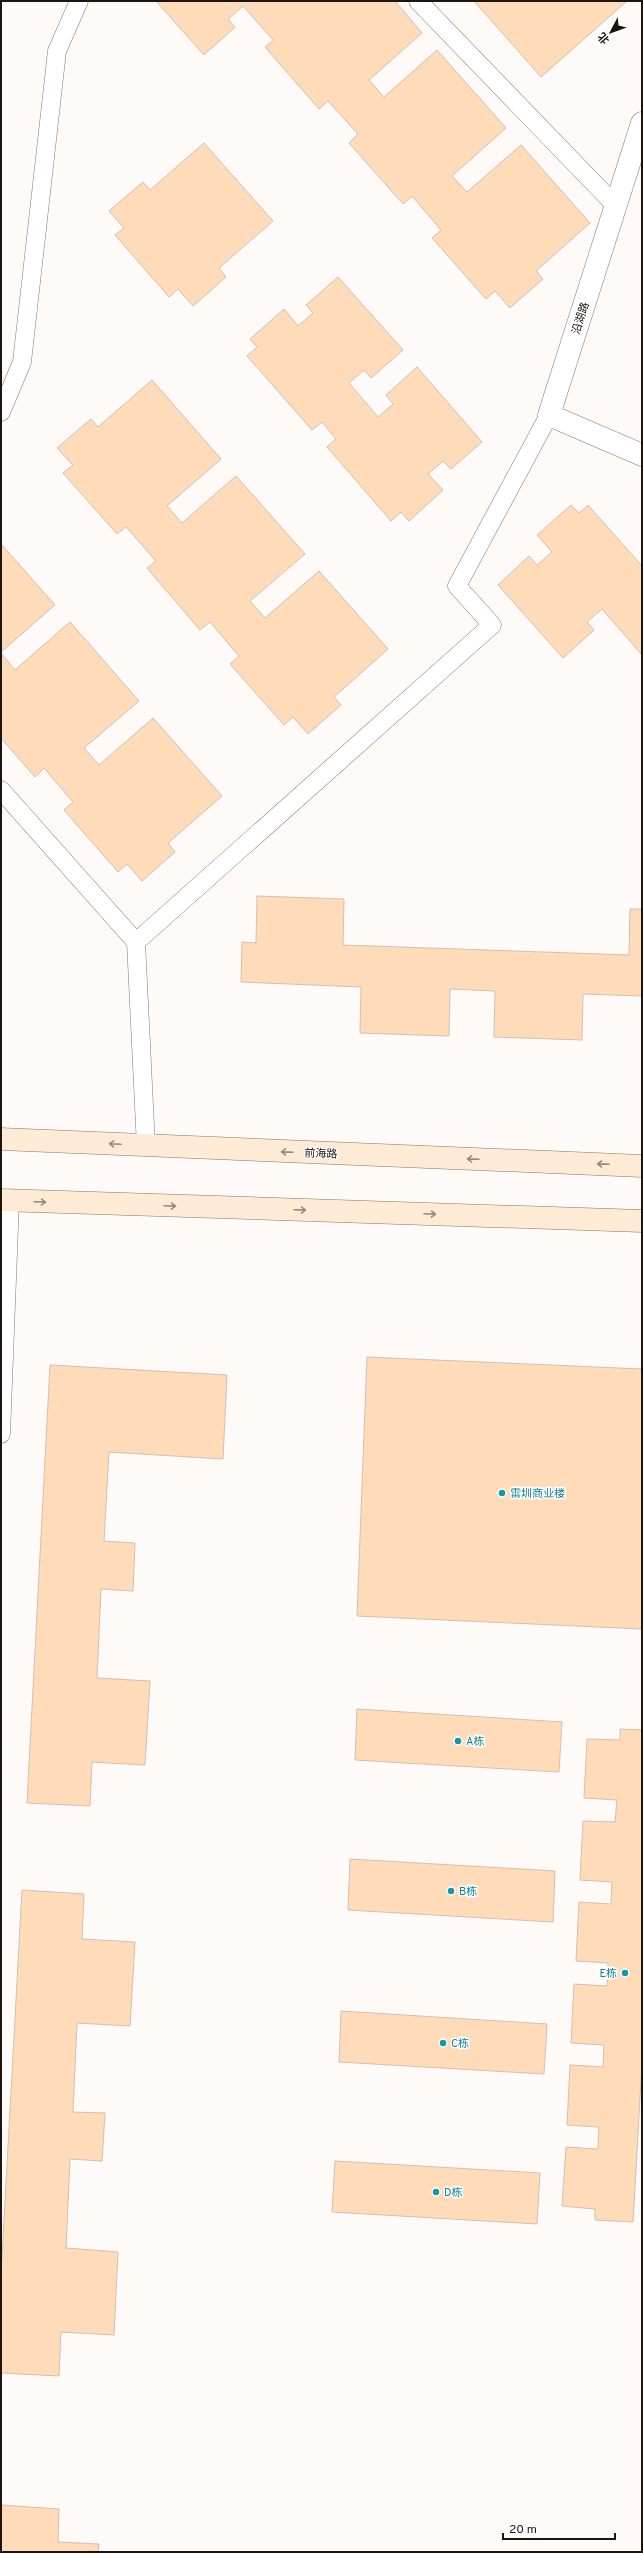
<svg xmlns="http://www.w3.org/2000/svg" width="643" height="2553" viewBox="0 0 643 2553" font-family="Overpass,'Noto Sans SC',sans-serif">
	<rect width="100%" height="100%" fill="#fefaf8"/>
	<g fill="#ffdbba" stroke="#d1c0b1">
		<polygon points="156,1 395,1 422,33 369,80 384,97 437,50 506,128 452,176 467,192 521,145 590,223 536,271 543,279 510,308 495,291 486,299 432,238 441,230 412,196 403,204 349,143 358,134 328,101 319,109 265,47 273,40 243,6 228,19 235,27 204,55"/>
		<polygon points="474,1 627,1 541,77"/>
		<polygon points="204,143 273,221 219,268 226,277 193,306 178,289 169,297 115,235 124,228 109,211 143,182 150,190"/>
		<polygon points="338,277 403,350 371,378 364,370 349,383 378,417 393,404 386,395 417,367 482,442 451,469 443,461 428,474 443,490 409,521 401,512 391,521 327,447 336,439 322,422 312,430 247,356 257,347 250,339 284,309 298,326 313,313 306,305"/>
		<polygon points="152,380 221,459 167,506 182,523 236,476 305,554 250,601 265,618 319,571 388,649 334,697 341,705 308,734 293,717 284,725 230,664 239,656 210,622 200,630 147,568 156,561 126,527 117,534 63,473 73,465 57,448 91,419 98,427"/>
		<polygon points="571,505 579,513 588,505 642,566 642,655 602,609 587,622 594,630 563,658 498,585 529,556 537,565 552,552 537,535"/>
		<polygon points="1,544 55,605 1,652"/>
		<polygon points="70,622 139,701 84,748 99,765 153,718 222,796 168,843 175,852 142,881 127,864 118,872 64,810 73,802 44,768 35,777 1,738 1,653 15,670"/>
		<polygon points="257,896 344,899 343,945 629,955 630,909 642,909 642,996 583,994 582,1040 494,1037 495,991 450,989 449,1036 360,1033 361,987 241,982 242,942 256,943"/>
		<polygon points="367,1357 642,1369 642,1629 357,1616"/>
		<polygon points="50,1365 227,1375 223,1459 109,1452 104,1541 135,1543 133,1591 101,1589 97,1678 150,1681 145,1765 92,1762 90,1806 27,1803"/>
		<polygon points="357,1709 562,1722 559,1772 355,1760"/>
		<polygon points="620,1729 642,1730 642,2063 633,2222 595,2220 595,2209 562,2206 566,2147 598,2149 599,2127 567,2125 570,2065 603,2067 604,2045 571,2043 574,1984 607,1986 608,1963 576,1961 579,1902 611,1904 612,1882 580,1880 583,1821 615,1822 617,1800 584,1798 587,1739 620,1740"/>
		<polygon points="350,1859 555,1871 553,1922 348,1910"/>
		<polygon points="22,1890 84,1894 82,1939 135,1942 130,2026 77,2023 73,2112 105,2113 102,2161 70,2159 66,2248 118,2252 114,2335 61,2332 59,2376 1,2373 1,2275"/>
		<polygon points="341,2011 547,2024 544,2074 339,2062"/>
		<polygon points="335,2161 540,2173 537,2224 332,2212"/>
		<polygon points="1,2505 59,2509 58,2542 99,2544 98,2552 1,2552"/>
	</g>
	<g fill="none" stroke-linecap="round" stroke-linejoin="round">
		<g stroke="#88756b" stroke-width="19">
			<g id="lane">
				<polyline points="418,1 616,206"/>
				<polyline points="1,412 22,362 57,51 79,1"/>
				<polyline points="1,790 136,942 146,1146"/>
				<polyline points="136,942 492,625 457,586 549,415"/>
				<polyline points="1,1434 10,1201"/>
			</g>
		</g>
		<g stroke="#88756b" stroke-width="23">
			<polyline id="street" points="642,123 549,415 642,455"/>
		</g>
		<g stroke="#88756b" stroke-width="23">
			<g id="secondary">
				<polyline points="1,1139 642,1166"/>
				<polyline points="1,1200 642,1221"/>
			</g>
		</g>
		<use href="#lane" stroke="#fff" stroke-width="18"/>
		<use href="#street" stroke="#fff" stroke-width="22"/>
		<use href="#secondary" stroke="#fdebd5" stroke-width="22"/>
	</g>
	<defs><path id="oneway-shaft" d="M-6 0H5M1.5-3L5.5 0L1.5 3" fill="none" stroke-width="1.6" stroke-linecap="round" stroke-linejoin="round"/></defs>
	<g stroke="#978a7c">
		<use href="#oneway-shaft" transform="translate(115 1144) rotate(-177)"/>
		<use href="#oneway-shaft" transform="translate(287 1152) rotate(-178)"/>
		<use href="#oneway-shaft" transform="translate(473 1159) rotate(-178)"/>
		<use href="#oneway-shaft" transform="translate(603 1164) rotate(-178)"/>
		<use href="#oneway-shaft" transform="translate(40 1202) rotate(2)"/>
		<use href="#oneway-shaft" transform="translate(170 1206) rotate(2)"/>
		<use href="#oneway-shaft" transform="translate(300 1210) rotate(2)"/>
		<use href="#oneway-shaft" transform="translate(430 1214) rotate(2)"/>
	</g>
	<g fill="#0f9aa8" stroke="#fff" stroke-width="1.5">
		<circle cx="502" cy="1493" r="4"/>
		<circle cx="458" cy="1741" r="4"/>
		<circle cx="451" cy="1891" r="4"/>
		<circle cx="625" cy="1973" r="4"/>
		<circle cx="443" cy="2043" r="4"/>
		<circle cx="436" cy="2192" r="4"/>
	</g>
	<g text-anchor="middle" stroke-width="3" stroke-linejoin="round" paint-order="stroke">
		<g font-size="11" fill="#1b1410" stroke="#fff">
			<text transform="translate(580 318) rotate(-72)" y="4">沿湖路</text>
			<text transform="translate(321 1153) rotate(2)" y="4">前海路</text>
		</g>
		<g font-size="11" fill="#0d838f" stroke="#fff" text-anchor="start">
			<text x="510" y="1497">雷圳商业楼</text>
			<text x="466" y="1745">A栋</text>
			<text x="459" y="1895">B栋</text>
			<text x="617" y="1977" text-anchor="end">E栋</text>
			<text x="451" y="2047">C栋</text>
			<text x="444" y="2196">D栋</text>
		</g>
	</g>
	<rect width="643" height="2553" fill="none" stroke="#1b1410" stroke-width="4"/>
	<g transform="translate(611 32) rotate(229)" stroke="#ffffff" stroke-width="3" paint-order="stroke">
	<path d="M0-3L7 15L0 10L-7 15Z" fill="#1b1410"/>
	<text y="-6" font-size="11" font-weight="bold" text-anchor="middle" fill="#1b1410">北</text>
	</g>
	<path d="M503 2533v6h112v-6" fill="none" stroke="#1b1410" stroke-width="2"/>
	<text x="509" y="2533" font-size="12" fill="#1b1410" stroke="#ffffff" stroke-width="3" paint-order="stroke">20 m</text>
</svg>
